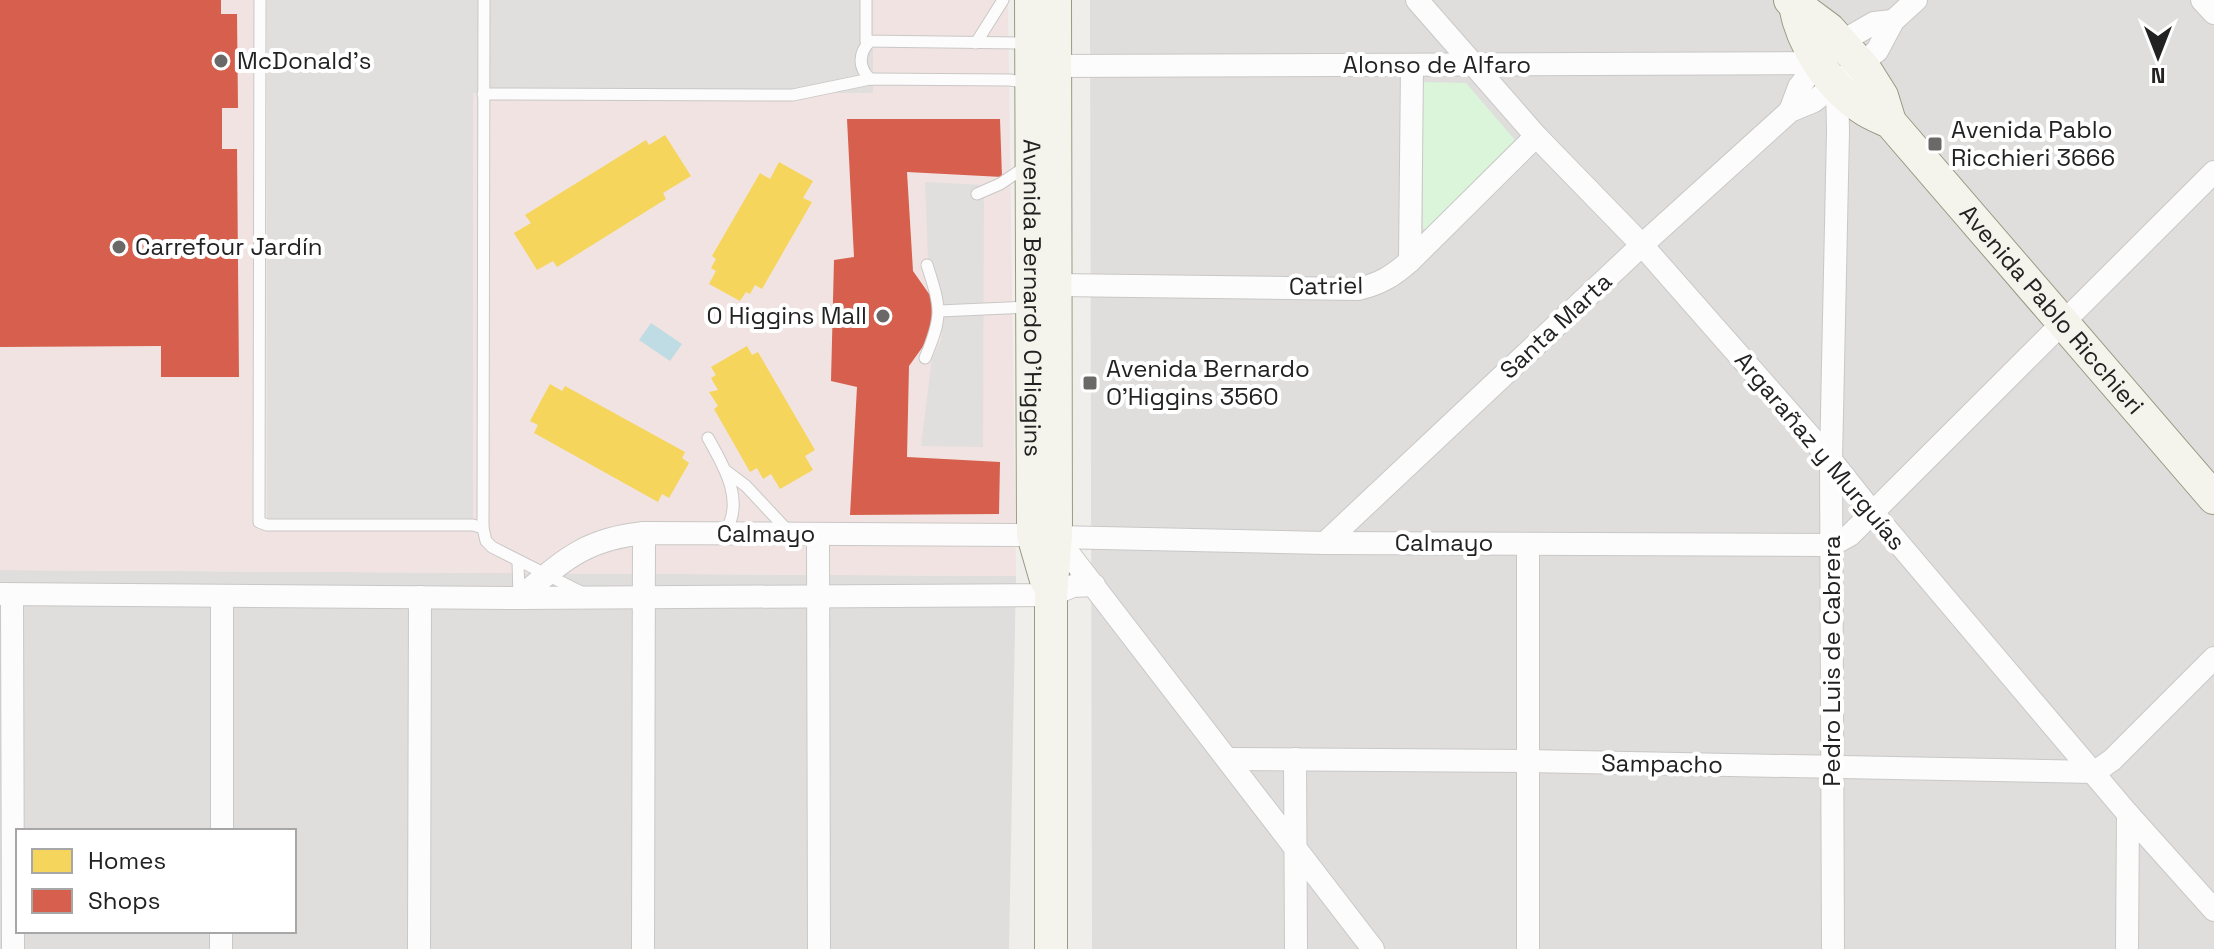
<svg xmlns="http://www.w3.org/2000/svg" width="2214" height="949" viewBox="0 0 2214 949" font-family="'Space Grotesk',sans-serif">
	<rect width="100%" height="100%" fill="#f0eeeb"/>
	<g fill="#dfdedc" fill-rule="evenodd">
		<polygon points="1090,0 2214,0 2214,949 1092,949"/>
		<path d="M0,570L1016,576L1009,949H0ZM18,831H294V931H18Z"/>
	</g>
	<polygon fill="#f1e3e1" points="0,0 1008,0 1016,576 0,570"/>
	<polygon fill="#daf5da" points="1423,82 1466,83 1515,140 1427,231 1423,228"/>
	<g fill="#e0dfde">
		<polygon points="267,0 873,0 873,93 473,93 473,525 267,525"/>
		<polygon points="925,182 984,185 983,447 921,446 932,358 941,340 944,302 928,257"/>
	</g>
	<polygon fill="#bfdbe3" points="651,323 682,344 670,361 639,340"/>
	<g fill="#f6d55c">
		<polygon points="665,135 691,176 663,193 666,199 557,267 553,261 537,270 514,233 531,223 525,215 646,140 649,145"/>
		<polygon points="779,162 813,181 803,198 812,202 762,289 755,285 750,294 746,292 740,301 709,284 716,271 711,268 716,259 712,256 760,173 770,179"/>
		<polygon points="747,346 752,355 758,352 815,450 805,456 813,470 780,489 771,474 763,479 757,468 750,472 714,409 718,406 709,392 718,390 711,378 716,375 711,367"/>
		<polygon points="550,384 562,391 565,386 685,452 682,458 689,463 669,498 662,494 658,502 534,433 538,425 530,421"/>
	</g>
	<g fill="#d6604d">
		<polygon points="0,0 221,0 221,14 237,14 238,108 222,108 222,149 237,149 239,377 161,377 161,346 0,347"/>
		<polygon points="847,119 1000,119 1002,177 907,172 913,271 934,301 934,331 909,366 907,457 1000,462 999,514 850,515 857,387 831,381 834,260 854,257"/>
	</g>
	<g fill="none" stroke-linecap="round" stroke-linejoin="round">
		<g stroke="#c9c8c7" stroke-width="13">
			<g id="lane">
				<polyline points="260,0 259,522 267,525 473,525 483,528"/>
				<polyline points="484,0 483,528 486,541 492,547 583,593"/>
				<polyline points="866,0 866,41 1028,43"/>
				<path d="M870,41C858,54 858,67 870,79"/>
				<polyline points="976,43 1003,0"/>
				<polyline points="483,94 793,95 870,79 1010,80 1029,83"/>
				<polyline points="977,194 1000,184 1028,165"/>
				<polyline points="939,311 1031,307"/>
				<path d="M925,358C943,316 941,308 927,265"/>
				<path d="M708,438C724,466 746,503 724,533"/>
				<polyline points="726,471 746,486 789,532"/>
				<polyline points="518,561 519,596"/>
			</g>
		</g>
		<g stroke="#c9c8c7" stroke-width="24">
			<g id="street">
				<polyline points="1417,0 1536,136 1642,245 1831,460 1873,513 2128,814 2214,910"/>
				<polyline points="2202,0 2214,13"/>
				<polyline points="1055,66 1819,63"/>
				<polyline points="1790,111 1799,87 1809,74 1841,42 1874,23 1893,21"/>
				<polyline points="1410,261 1412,66"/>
				<path d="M1056,285L1358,289C1380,284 1393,276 1410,261L1536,136"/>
				<polyline points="818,534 819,949"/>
				<polyline points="1056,537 1325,543 1832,545 1850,535 2214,172"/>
				<polyline points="1056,537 1373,949"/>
				<polyline points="1325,543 1642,245 1790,111 1814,101 1877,51 1893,21 1916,0"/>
				<polyline points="1528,544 1528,949"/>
				<polyline points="0,594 519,598 1051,595 1073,586 1094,585"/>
				<polyline points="12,595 13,949"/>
				<path d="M519,598C563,561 584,539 644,533L1033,535"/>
				<polyline points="1229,759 1527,761 2095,772 2112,760 2214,658"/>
				<polyline points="1295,759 1296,949"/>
				<polyline points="222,831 222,596"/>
				<polyline points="221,949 221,931"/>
				<polyline points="419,949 420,597"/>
				<polyline points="643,949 644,533"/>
				<polyline points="1833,949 1831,460 1838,131 1837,84"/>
				<polyline points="2127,949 2128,814"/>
			</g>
		</g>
		<g stroke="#999a82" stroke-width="34">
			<g id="secondary">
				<path id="s1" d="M1031,0L1033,535L1046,580"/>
				<polyline points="1790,0 1829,29 1865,69 1882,96 1890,122"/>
				<path id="s2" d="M1795,6C1802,44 1829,87 1862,108C1870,114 1881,118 1890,122L2214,498"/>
				<polyline points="1051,949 1051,595 1056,537 1055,0"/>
			</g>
		</g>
		<use href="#lane" stroke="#fdfcfc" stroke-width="11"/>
		<use href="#street" stroke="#fdfcfc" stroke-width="22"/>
		<use href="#secondary" stroke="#f4f4ed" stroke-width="32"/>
	</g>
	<g fill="#6a6968" stroke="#fff" stroke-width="3">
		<circle cx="221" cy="61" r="8"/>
		<rect x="1927" y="136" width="16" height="16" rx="4"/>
		<circle cx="119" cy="247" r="8"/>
		<circle cx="883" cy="316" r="8"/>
		<rect x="1082" y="375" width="16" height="16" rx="4"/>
	</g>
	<g text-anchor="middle" stroke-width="8" stroke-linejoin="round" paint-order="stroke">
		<g font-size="24" fill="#222" stroke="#fff" text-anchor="start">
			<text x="237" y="69">McDonald's</text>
			<text x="1951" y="138">Avenida Pablo<tspan x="1951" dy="28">Ricchieri 3666</tspan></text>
			<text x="135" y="255">Carrefour Jardín</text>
			<text x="867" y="324" text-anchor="end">O Higgins Mall</text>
			<text x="1106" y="377">Avenida Bernardo<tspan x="1106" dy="28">O'Higgins 3560</tspan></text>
		</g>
		<g font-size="24" fill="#222" stroke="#fff">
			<text x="1437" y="73">Alonso de Alfaro</text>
			<text transform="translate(1326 286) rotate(-1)" y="8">Catriel</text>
			<text dy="8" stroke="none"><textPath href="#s1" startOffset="298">Avenida Bernardo O'Higgins</textPath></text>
			<text dy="8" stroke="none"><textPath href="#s2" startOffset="404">Avenida Pablo Ricchieri</textPath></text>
			<text transform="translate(1556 326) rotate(-43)" y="8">Santa Marta</text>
			<text transform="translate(1820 451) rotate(50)" y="8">Argarañaz y Murguías</text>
			<text x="766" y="542">Calmayo</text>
			<text x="1444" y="551">Calmayo</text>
			<text transform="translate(1832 661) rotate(-90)" y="8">Pedro Luis de Cabrera</text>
			<text transform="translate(1662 764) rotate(1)" y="8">Sampacho</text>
		</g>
	</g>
	<rect x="16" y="829" width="280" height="104" fill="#ffffff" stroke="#a7a7a7" stroke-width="2"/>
	<rect x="32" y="849" width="40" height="24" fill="#f6d55c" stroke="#a7a7a7" stroke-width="2"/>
	<text x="88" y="869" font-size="24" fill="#222222">Homes</text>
	<rect x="32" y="889" width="40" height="24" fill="#d6604d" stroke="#a7a7a7" stroke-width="2"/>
	<text x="88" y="909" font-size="24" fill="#222222">Shops</text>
	<g transform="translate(2158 56) rotate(180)" stroke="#ffffff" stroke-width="6" paint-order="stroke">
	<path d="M0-6L14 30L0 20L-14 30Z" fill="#222222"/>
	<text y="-12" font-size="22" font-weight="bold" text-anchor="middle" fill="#222222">N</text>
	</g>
</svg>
